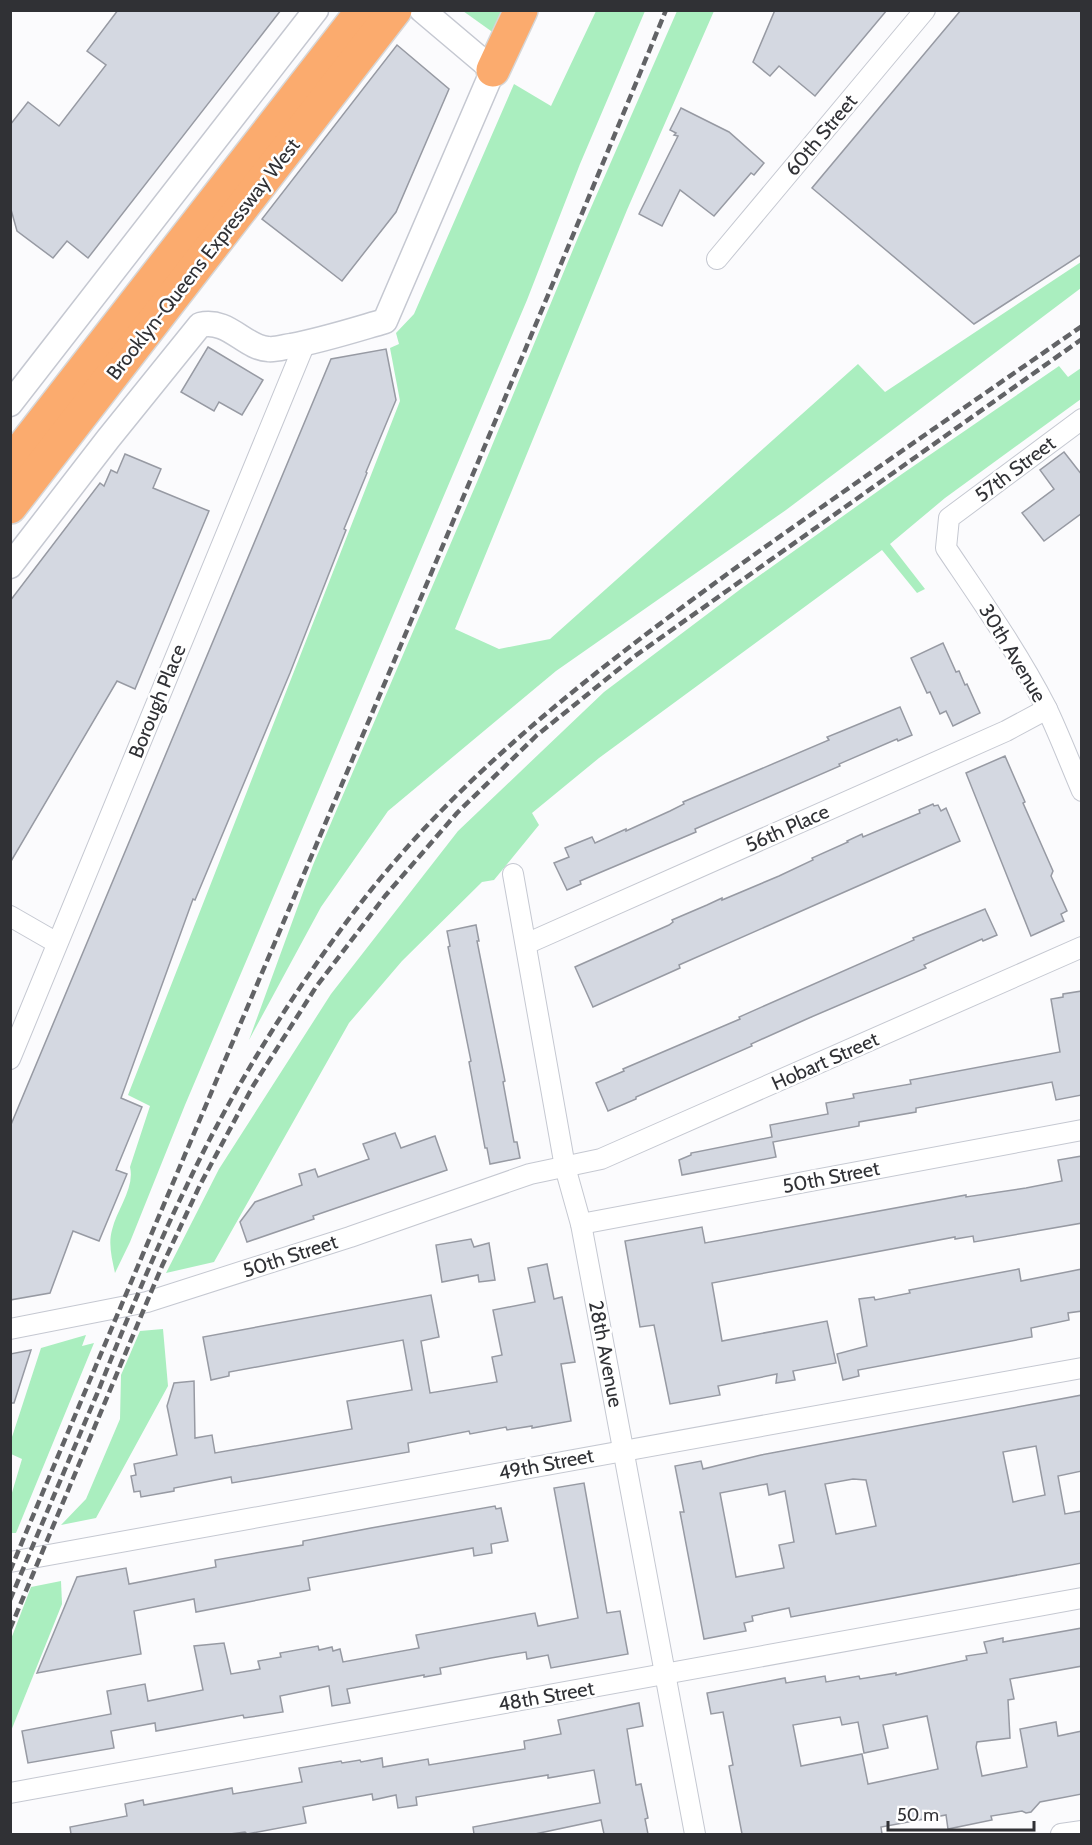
<svg xmlns="http://www.w3.org/2000/svg" width="1092" height="1845" viewBox="0 0 1092 1845" font-family="Cabin,sans-serif">
	<rect width="100%" height="100%" fill="#fbfbfd"/>
	<g fill="#aaeebf">
		<polygon points="463,11 514,11 498,36"/>
		<path d="M596,11H645L580,164L527,300L185,1105L130,1242L115,1273C112,1259 108,1244 112,1230C117,1209 135,1188 130,1167L150,1106L128,1095L400,401L390,348L399,344L396,333L414,314L514,84L551,106Z"/>
		<polygon points="677,11 714,11 627,210 455,629 499,649 550,639 858,364 885,392 1081,262 1081,288 786,510 556,671 388,811 321,907 249,1040 313,865 477,482 579,235"/>
		<polygon points="1059,366 1068,377 1081,368 1081,399 945,498 890,544 925,589 917,593 882,550 599,758 532,813 539,825 494,880 482,882 402,961 349,1023 214,1262 166,1273 219,1169 331,994 458,831 604,692 742,588 902,474"/>
		<polygon points="163,1329 168,1386 96,1518 61,1525 86,1499 120,1419 121,1375 140,1331"/>
		<polygon points="86,1335 82,1346 94,1343 16,1533 11,1533 11,1496 22,1459 11,1454 11,1440 41,1348"/>
		<polygon points="61,1581 62,1604 11,1731 11,1639 31,1587"/>
	</g>
	<g fill="#d4d8e1" stroke="#979aa3" stroke-width="1.5" fill-rule="evenodd">
		<polygon points="118,10 281,10 88,258 67,241 53,258 17,231 10,206 10,125 28,102 59,126 106,65 87,51"/>
		<polygon points="775,10 887,10 815,96 779,66 770,76 753,62"/>
		<polygon points="961,10 1082,10 1082,254 974,324 812,188"/>
		<polygon points="397,45 449,89 396,212 342,281 262,219"/>
		<polygon points="681,108 729,132 764,163 754,175 751,173 714,216 680,190 662,226 639,214 678,136 674,135 676,133 670,130"/>
		<polygon points="208,347 263,380 242,415 219,402 214,411 181,392"/>
		<polygon points="386,349 396,400 366,472 367,473 344,529 346,530 290,673 195,900 193,899 121,1098 142,1107 116,1170 127,1174 99,1241 73,1231 50,1293 10,1300 10,1127 331,359"/>
		<polygon points="1064,452 1082,475 1082,513 1044,541 1022,513 1054,489 1040,470"/>
		<polygon points="125,454 161,469 153,488 209,511 135,689 117,681 10,863 10,601 100,483 104,486 111,470 117,473"/>
		<polygon points="943,643 956,672 959,671 965,685 967,684 980,713 953,726 946,711 940,714 930,692 927,693 911,658"/>
		<polygon points="900,707 912,735 898,741 897,739 839,764 840,766 695,829 696,832 580,881 581,884 567,890 554,863 569,857 565,848 592,837 595,843 626,829 626,831 670,811 684,804 683,802 829,740 827,737 842,731"/>
		<polygon points="1005,756 1025,802 1023,803 1053,871 1051,876 1067,911 1061,914 1064,921 1031,936 966,773"/>
		<polygon points="933,804 934,806 938,805 941,811 946,808 960,841 679,965 680,968 593,1007 575,967 669,925 673,922 672,920 707,905 722,898 722,900 779,876 813,860 812,858 848,842 847,841 862,834 863,837 920,813 919,810"/>
		<polygon points="985,909 997,935 983,941 982,939 924,965 926,968 809,1018 751,1044 752,1046 636,1097 636,1099 608,1111 596,1083 624,1071 623,1069 726,1025 740,1019 739,1017 914,940 913,938"/>
		<polygon points="476,925 479,941 477,941 505,1081 503,1082 514,1142 517,1142 520,1158 490,1164 487,1148 485,1148 469,1062 471,1061 448,947 450,946 447,931"/>
		<polygon points="1082,991 1082,1095 1056,1100 1052,1082 916,1108 916,1112 859,1122 859,1126 773,1142 776,1157 682,1175 679,1160 691,1155 691,1153 772,1137 770,1125 828,1114 826,1103 854,1098 853,1094 911,1084 910,1080 1060,1052 1051,999 1063,997 1063,994"/>
		<polygon points="395,1133 401,1148 435,1136 447,1170 313,1216 314,1219 247,1242 240,1222 255,1202 302,1185 299,1174 315,1169 318,1177 369,1159 363,1144"/>
		<polygon points="1082,1156 1082,1223 974,1242 973,1236 955,1239 955,1237 712,1283 722,1341 827,1321 836,1363 793,1371 795,1380 776,1383 777,1374 718,1386 720,1395 670,1404 654,1325 640,1327 625,1241 702,1227 705,1243 966,1195 966,1197 1026,1188 1062,1181 1058,1160"/>
		<polygon points="471,1239 474,1247 489,1243 495,1280 479,1282 478,1275 442,1282 436,1245"/>
		<polygon points="547,1264 554,1299 562,1297 575,1362 561,1364 571,1421 532,1428 532,1426 507,1430 506,1427 470,1434 469,1431 408,1443 409,1452 232,1483 231,1477 174,1488 174,1491 141,1497 140,1491 134,1492 131,1476 136,1475 134,1464 177,1455 167,1406 174,1383 194,1381 195,1438 212,1435 215,1453 352,1429 347,1401 412,1390 403,1340 229,1372 229,1376 211,1380 203,1337 431,1295 439,1337 421,1341 430,1393 497,1382 492,1357 502,1355 493,1310 535,1302 528,1268"/>
		<polygon points="1019,1269 1021,1281 1082,1269 1082,1311 1068,1313 1069,1320 1031,1328 1032,1337 858,1370 859,1376 843,1380 837,1354 867,1346 859,1299 874,1297 875,1300 910,1293 909,1290"/>
		<polygon points="31,1350 14,1403 10,1403 10,1354"/>
		<path d="M1082,1395V1471L1058,1476L1065,1514L1082,1511V1563L791,1617L789,1608L752,1616L753,1621L744,1623L746,1631L704,1639L680,1512H684L675,1466L701,1461L703,1469L761,1455ZM1036,1446L1045,1495L1013,1502L1003,1452ZM853,1479L866,1480L876,1526L836,1534L825,1484ZM767,1484L769,1495L785,1491L794,1542L779,1545L784,1568L736,1577L720,1493Z"/>
		<polygon points="584,1483 607,1613 620,1611 628,1654 551,1668 548,1655 527,1659 526,1652 491,1658 440,1668 441,1674 424,1677 424,1675 347,1689 350,1703 332,1706 329,1686 280,1696 283,1712 244,1718 243,1715 156,1731 155,1723 111,1731 114,1748 28,1763 22,1731 111,1714 107,1691 145,1684 148,1701 203,1690 194,1646 224,1643 231,1674 260,1669 258,1661 281,1657 280,1653 318,1646 319,1650 332,1647 333,1651 340,1649 343,1662 419,1648 416,1635 519,1616 535,1613 538,1626 578,1618 554,1488"/>
		<polygon points="495,1506 496,1509 501,1508 508,1541 491,1544 492,1553 474,1556 473,1548 308,1578 310,1590 196,1612 194,1599 134,1611 141,1654 37,1673 77,1577 126,1568 129,1584 216,1567 215,1560 303,1545 303,1541 371,1528"/>
		<path d="M1082,1628V1666L1010,1679L1014,1699L1008,1700L1010,1738L977,1742L976,1747L982,1776L1027,1767L1020,1729L1056,1722L1058,1736L1082,1731V1794L1040,1802L1031,1812L1026,1813L1022,1811L991,1816L992,1820L948,1829L946,1815L881,1827L882,1834H742L729,1766L733,1765L723,1712L711,1714L707,1693L785,1678L786,1683L825,1676L826,1682L859,1676L860,1679L896,1673V1675L967,1660L966,1656L987,1653L984,1642L1003,1638V1642ZM927,1716L938,1769L868,1784L862,1754L801,1766L793,1725L840,1717L842,1725L858,1722L864,1753L888,1748L883,1725Z"/>
		<polygon points="639,1703 643,1726 627,1729 636,1785 641,1784 648,1818 645,1819 648,1834 604,1834 601,1820 535,1834 474,1834 473,1827 600,1803 594,1770 548,1778 548,1775 416,1797 417,1805 398,1808 396,1795 373,1800 372,1794 334,1801 303,1807 306,1823 247,1834 245,1832 230,1834 71,1834 70,1827 127,1816 125,1804 143,1800 144,1805 232,1788 233,1794 302,1782 299,1768 341,1761 342,1763 360,1760 361,1762 382,1758 383,1767 428,1759 429,1765 525,1749 524,1741 561,1734 558,1720"/>
	</g>
	<g fill="none" stroke-linecap="round" stroke-linejoin="round">
		<g stroke="#c5c8d1" stroke-width="22">
			<g id="minor">
				<polyline points="717,259 925,10"/>
				<path d="M1082,419L949,518L946,548C981,600 1017,651 1046,707C1059,734 1070,763 1082,791"/>
				<polyline points="513,874 565,1167 581,1224 695,1834"/>
				<polyline points="10,916 57,943"/>
				<polyline points="526,944 1006,731 1047,709"/>
				<polyline points="10,1059 305,343"/>
				<polyline points="581,1224 1082,1130"/>
				<polyline points="10,1329 147,1302 350,1237 530,1174 601,1159 1082,947"/>
				<polyline points="10,1562 1082,1368"/>
				<polyline points="10,1793 1082,1598"/>
				<polyline points="1061,1834 1082,1831"/>
			</g>
		</g>
		<g stroke="#c5c8d1" stroke-width="27">
			<g id="tertiary">
				<polyline points="10,404 316,10"/>
				<path d="M10,566L108,439L200,325C228,318 245,348 268,349C275,350 284,347 291,346C323,340 354,330 385,321L493,70L422,10"/>
			</g>
		</g>
		<g stroke="#d6d6d7" stroke-width="36">
			<g id="motorway">
				<polyline points="493,70 521,10"/>
				<polyline points="10,464 363,10"/>
				<polyline points="10,507 395,10"/>
			</g>
		</g>
		<use href="#minor" stroke="#fff" stroke-width="20"/>
		<use href="#tertiary" stroke="#fff" stroke-width="24"/>
		<use href="#motorway" stroke="#fbab6e" stroke-width="33"/>
		<g stroke="#626366" stroke-width="4.5" stroke-dasharray="9 4.5" stroke-linecap="butt">
			<path d="M10,1571C227,1050 452,532 666,10"/>
			<path d="M10,1600C39,1531 68,1462 97,1394C126,1322 155,1250 189,1181C236,1082 303,976 371,890C472,764 600,667 730,572C846,489 964,408 1082,326"/>
			<polyline points="10,1629 162,1266 200,1185 253,1086 316,987 385,896 457,813 536,736 635,656 1082,339"/>
		</g>
	</g>
	<g text-anchor="middle" stroke-width="5" stroke-linejoin="round" paint-order="stroke">
		<g font-size="20" fill="#303135" stroke="#fff">
			<text transform="translate(821 135) rotate(-50)" y="7">60th Street</text>
			<text transform="translate(203 259) rotate(-52)" y="7">Brooklyn-Queens Expressway West</text>
			<text transform="translate(1015 469) rotate(-37)" y="7">57th Street</text>
			<text transform="translate(1013 653) rotate(59)" y="7">30th Avenue</text>
			<text transform="translate(157 701) rotate(-68)" y="7">Borough Place</text>
			<text transform="translate(787 828) rotate(-24)" y="7">56th Place</text>
			<text transform="translate(825 1061) rotate(-24)" y="7">Hobart Street</text>
			<text transform="translate(831 1177) rotate(-11)" y="7">50th Street</text>
			<text transform="translate(290 1256) rotate(-18)" y="7">50th Street</text>
			<text transform="translate(606 1354) rotate(79)" y="7">28th Avenue</text>
			<text transform="translate(546 1464) rotate(-11)" y="7">49th Street</text>
			<text transform="translate(546 1696) rotate(-10)" y="7">48th Street</text>
		</g>
	</g>
	<rect width="1092" height="1845" fill="none" stroke="#303135" stroke-width="24"/>
	<path d="M888 1821v9h146v-9" fill="none" stroke="#303135" stroke-width="3"/>
	<text x="897" y="1821" font-size="18" fill="#303135" stroke="#ffffff" stroke-width="4.5" paint-order="stroke">50 m</text>
</svg>
